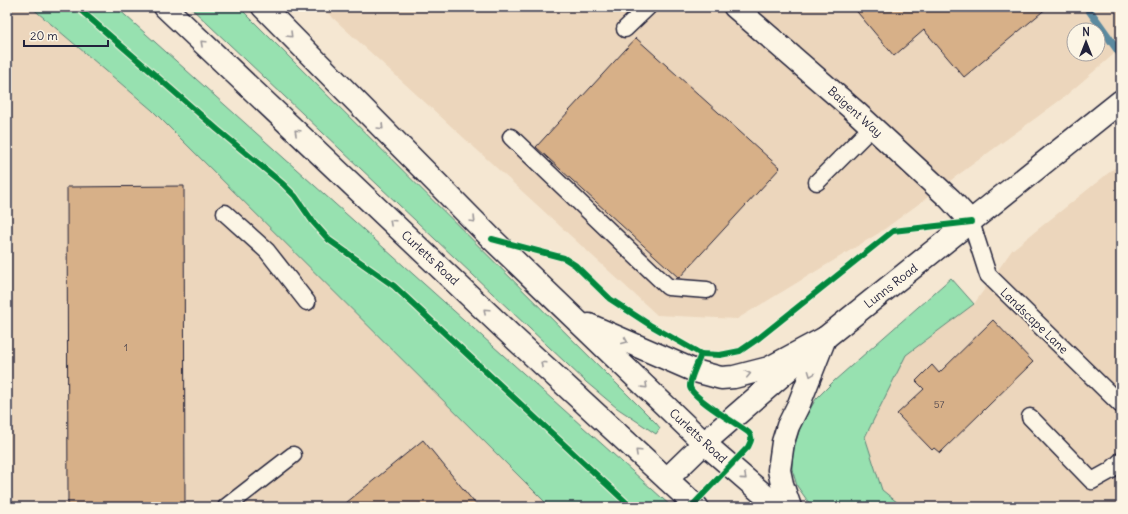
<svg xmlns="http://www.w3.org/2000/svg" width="1128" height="514" viewBox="0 0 1128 514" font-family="Delius,sans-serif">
	<rect width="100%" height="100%" fill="#f5e7d2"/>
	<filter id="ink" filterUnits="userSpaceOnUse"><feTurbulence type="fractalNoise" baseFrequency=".025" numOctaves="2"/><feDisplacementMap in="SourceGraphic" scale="8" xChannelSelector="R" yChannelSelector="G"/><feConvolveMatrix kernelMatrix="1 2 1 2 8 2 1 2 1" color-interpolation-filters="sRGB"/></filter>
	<g filter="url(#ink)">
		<g fill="#ecd6bc" fill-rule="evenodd">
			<polygon points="7,7 31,7 152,110 550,507 7,507"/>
			<path d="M321,7H1121V48L1063,98L879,233L737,319L657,315ZM1074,30H1098V54H1074Z"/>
			<polygon points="1121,163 1121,507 903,507 882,490 865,437 906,355 974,304 1012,250"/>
		</g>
		<g fill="#97e1b0" stroke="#5c8276">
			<polygon points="31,7 116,7 672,507 550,507 152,110"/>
			<polygon points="190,7 239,7 656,423 660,428 656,434 617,408 586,382"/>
			<polygon points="951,278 974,304 906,355 865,437 882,490 903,507 812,507 797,486 792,469 792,455 801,424 816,399 834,381"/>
		</g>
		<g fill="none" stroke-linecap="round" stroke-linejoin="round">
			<polyline stroke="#5c8a9f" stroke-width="8" points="1087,7 1119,52"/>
		</g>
		<g fill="#d7b088" stroke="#22223b">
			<polygon points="853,7 1048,7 964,77 924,30 894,56"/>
			<polygon points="636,38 780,168 679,278 536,147"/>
			<polygon points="184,186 185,507 68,507 67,187"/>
			<polygon points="993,320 1033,362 940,453 934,448 932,450 897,414 924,389 916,381 932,365 939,373"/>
			<polygon points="423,440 478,507 341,507"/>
		</g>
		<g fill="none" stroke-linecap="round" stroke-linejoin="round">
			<g stroke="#22223b" stroke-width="19">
				<g id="service">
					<polyline points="625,29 648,7"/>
					<polyline points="511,137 668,287 707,290"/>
					<polyline points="817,182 872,127"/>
					<polyline points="225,213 267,251 307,302"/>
					<polyline points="971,222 988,275 1121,405"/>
					<polyline points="1030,417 1092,481 1110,471 1121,461"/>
					<polyline points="226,507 293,455"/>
				</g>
			</g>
			<g stroke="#22223b" stroke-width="25">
				<polyline id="minor" points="735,7 857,113 950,199 971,222"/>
			</g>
			<g stroke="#22223b" stroke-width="25">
				<polyline id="tertiary" points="667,479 704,443 825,338 1121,101"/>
			</g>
			<g stroke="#22223b" stroke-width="25">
				<g id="trunk">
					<polyline points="165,7 514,338 697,507"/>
					<polyline points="263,7 492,239 704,443 778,507"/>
					<polyline points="589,325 695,371 721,378 734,377 769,368 825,338"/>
					<polyline points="790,507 782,484 779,470 783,442 788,426 799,404 825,338"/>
				</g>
			</g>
			<use href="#service" stroke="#fcf5e5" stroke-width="16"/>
			<use href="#minor" stroke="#fcf5e5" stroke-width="22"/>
			<use href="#tertiary" stroke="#fcf5e5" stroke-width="22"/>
			<use href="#trunk" stroke="#fcf5e5" stroke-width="22"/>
			<g stroke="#fcf5e5" stroke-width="8">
				<g id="cycleway">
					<polyline points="77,7 218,130 283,184 295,196 313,222 329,240 394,286 631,507"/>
					<polyline points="492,239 564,258 575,265 610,299 650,325 701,354 720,355 740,351 759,338 893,231 971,222"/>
					<path d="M691,507L748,447C751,441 753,438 749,433C739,425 692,398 690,387C689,379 699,361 701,354"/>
				</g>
			</g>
			<use href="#cycleway" stroke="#00873e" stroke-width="6"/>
		</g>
		<defs><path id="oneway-chevron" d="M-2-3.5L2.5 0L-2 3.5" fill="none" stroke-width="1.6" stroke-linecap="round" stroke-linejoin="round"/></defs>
		<g stroke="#9a9698">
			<use href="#oneway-chevron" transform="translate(290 35) rotate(45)"/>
			<use href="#oneway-chevron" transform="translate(203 43) rotate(-137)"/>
			<use href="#oneway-chevron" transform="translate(381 127) rotate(45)"/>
			<use href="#oneway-chevron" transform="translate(297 132) rotate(-137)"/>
			<use href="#oneway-chevron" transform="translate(473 220) rotate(45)"/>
			<use href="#oneway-chevron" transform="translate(392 222) rotate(-137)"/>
			<use href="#oneway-chevron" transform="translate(486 311) rotate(-137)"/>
			<use href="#oneway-chevron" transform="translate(625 341) rotate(23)"/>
			<use href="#oneway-chevron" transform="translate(543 364) rotate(-137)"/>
			<use href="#oneway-chevron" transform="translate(748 374) rotate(-13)"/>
			<use href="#oneway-chevron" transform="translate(811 374) rotate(111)"/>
			<use href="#oneway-chevron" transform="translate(645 386) rotate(44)"/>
			<use href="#oneway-chevron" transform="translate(638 452) rotate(-137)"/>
			<use href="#oneway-chevron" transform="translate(744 477) rotate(41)"/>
		</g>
	</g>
	<g text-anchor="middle" stroke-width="4" stroke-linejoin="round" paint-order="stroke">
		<g font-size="10" fill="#4f464e">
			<text x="126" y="351">1</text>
			<text x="939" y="408">57</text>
		</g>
		<g font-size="12" fill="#22223b" stroke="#fcf5e5">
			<text transform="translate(855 112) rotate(42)" y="4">Baigent Way</text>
			<text transform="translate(430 258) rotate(43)" y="4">Curletts Road</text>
			<text transform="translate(891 286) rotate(-38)" y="4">Lunns Road</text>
			<text transform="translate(1034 321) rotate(44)" y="4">Landscape Lane</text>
			<text transform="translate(698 436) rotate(43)" y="4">Curletts Road</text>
		</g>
	</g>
	<rect width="1128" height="514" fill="none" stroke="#fcf5e5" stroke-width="24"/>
	<rect x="12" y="12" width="1104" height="490" fill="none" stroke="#22223b" stroke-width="1.5" filter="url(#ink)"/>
	<g transform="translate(1086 42)"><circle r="19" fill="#fcf5e5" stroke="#a5a1a1"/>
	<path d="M0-3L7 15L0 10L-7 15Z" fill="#22223b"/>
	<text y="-6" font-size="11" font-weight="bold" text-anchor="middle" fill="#22223b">N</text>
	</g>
	<path d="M24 40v6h84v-6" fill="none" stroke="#22223b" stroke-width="2"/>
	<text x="30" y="40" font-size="12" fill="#22223b" stroke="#fcf5e5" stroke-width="3" paint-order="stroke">20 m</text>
</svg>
